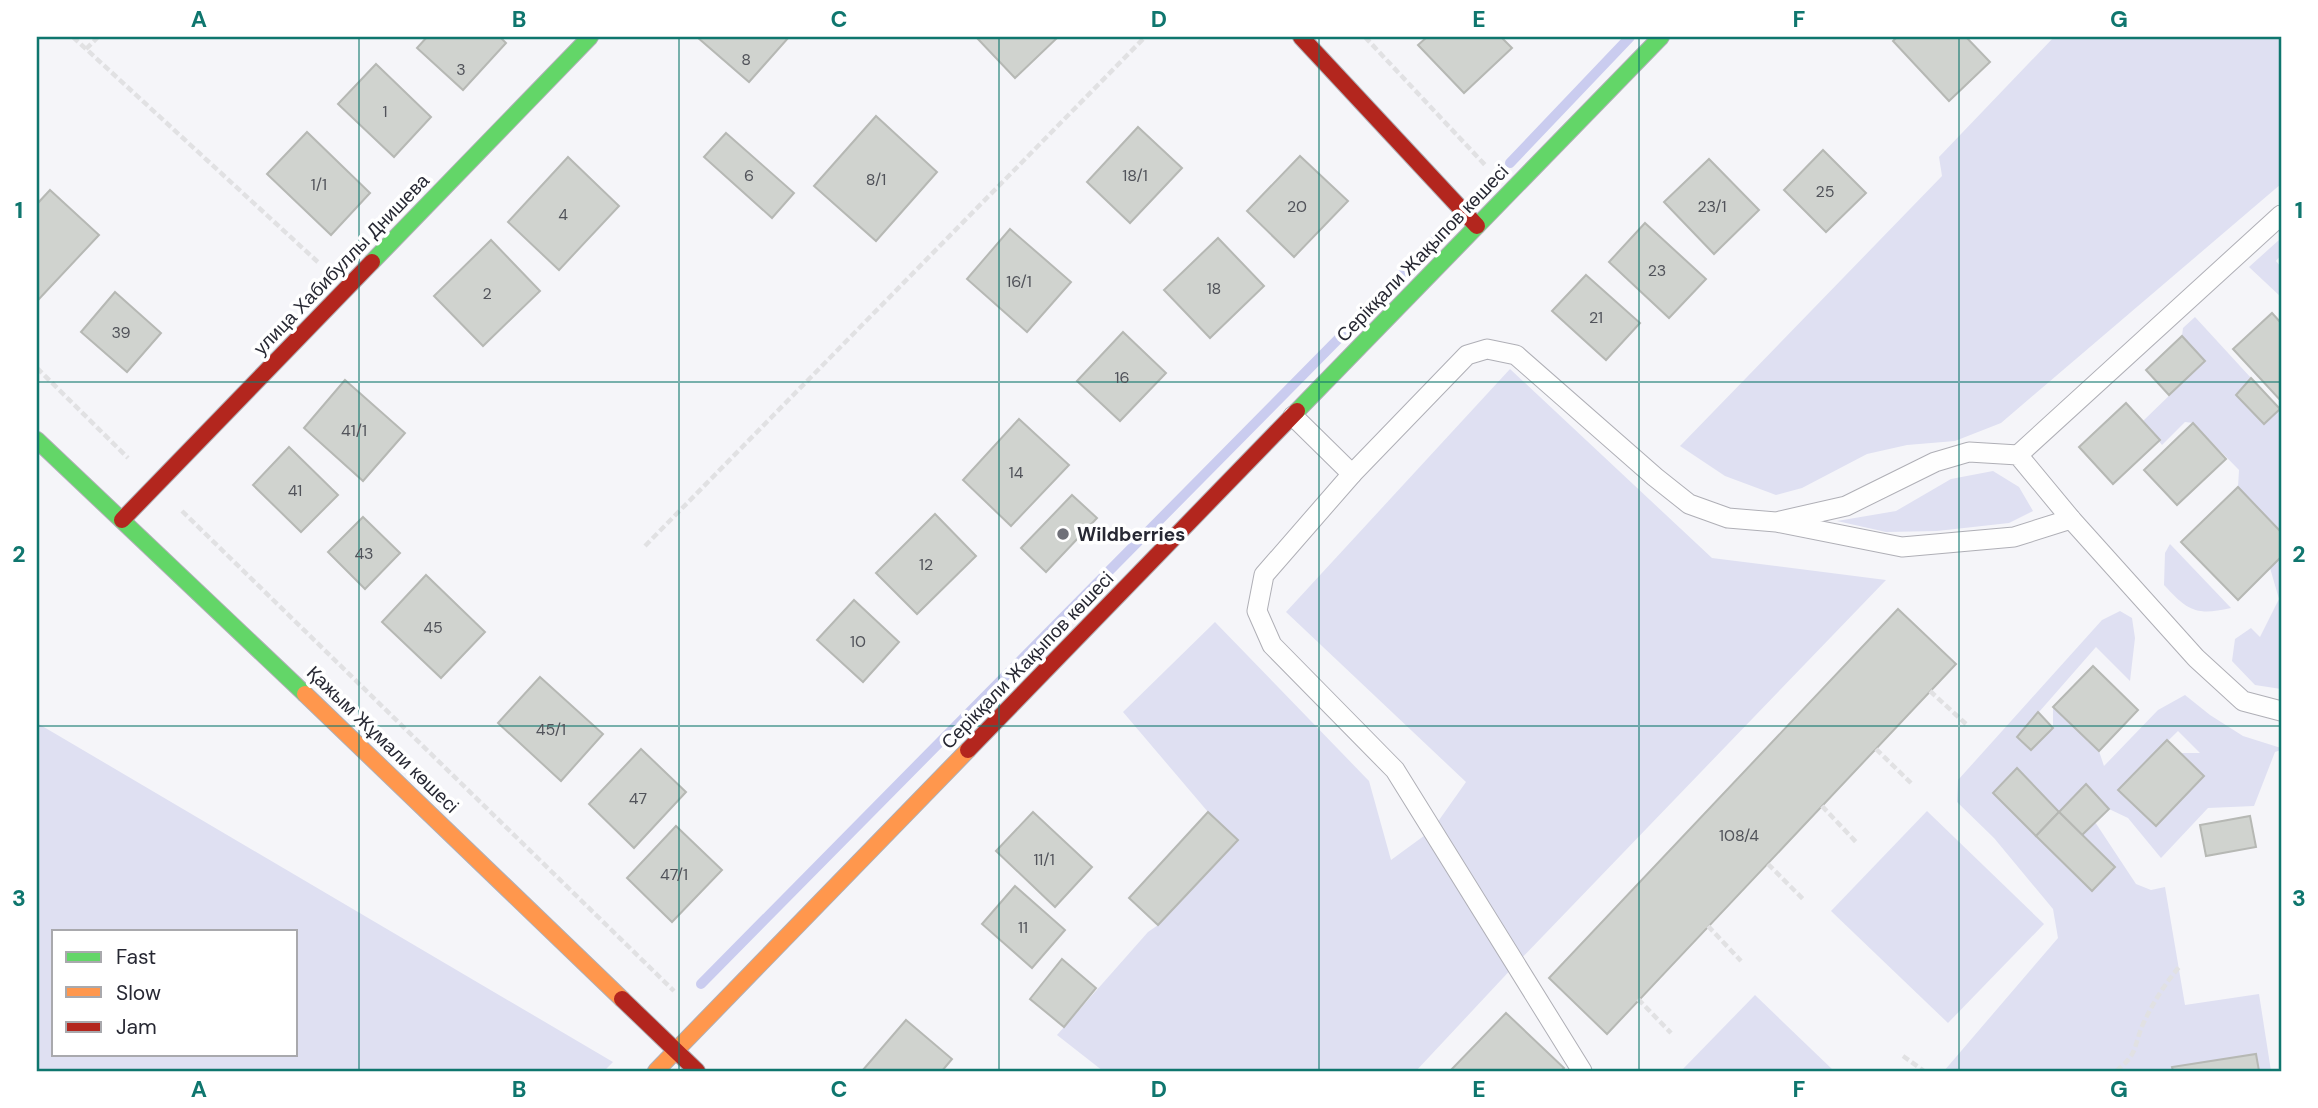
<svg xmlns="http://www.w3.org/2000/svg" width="2318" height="1108" viewBox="0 0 2318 1108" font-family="'DM Sans',sans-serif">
	<rect width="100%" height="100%" fill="#f5f5f9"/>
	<g fill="#dfe0f2" fill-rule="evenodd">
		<polygon points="2054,37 2281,37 2281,184 2001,423 1955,441 1907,445 1867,454 1802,488 1776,495 1725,476 1680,446 1942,176 1939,157"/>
		<polygon points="2279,240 2281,240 2281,255 2276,261 2281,267 2281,297 2249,267"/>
		<polygon points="2195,317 2251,378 2237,395 2263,424 2280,409 2281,410 2281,532 2238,487 2239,470 2193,423 2185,422 2162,445 2143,421 2205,361 2182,336 2183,328"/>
		<polygon points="1510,369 1712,558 1886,580 1516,964 1416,1071 1103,1071 1057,1035 1148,932 1158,925 1237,840 1208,812 1123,712 1215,622 1369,781 1391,860 1432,830 1466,782 1286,612"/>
		<polygon points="1993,471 2019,487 2033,511 2009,523 1937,531 1886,532 1837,521 1896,511 1951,479"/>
		<path d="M2170,544L2231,608C2196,616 2188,611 2164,585L2165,553Z"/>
		<polygon points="2281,557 2281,689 2255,685 2232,661 2235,639 2251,628 2260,637 2279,599 2270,568"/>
		<path d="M2120,611L2132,618L2135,638L2130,681L2096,647L2017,737L2032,750L2053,728V707L2099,751L2104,766L2158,710L2185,695L2210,715L2243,736L2281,748V750L2275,752L2254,806L2208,808L2161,858L2128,818L2109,809L2086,785L2059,812L2017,768L1993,793L2092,891L2115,867L2082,835L2095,822L2136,884L2151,890L2165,887L2185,1005L2259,994L2271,1071H2259L2256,1054L2173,1067V1071H1944L2058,938L2053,909L1994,838L1957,802L1958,780L2102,620ZM2178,731L2200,753H2180L2204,776L2155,826L2119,789Z"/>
		<path d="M37,723L613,1062L604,1071H37ZM54,931H296V1054H54Z"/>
		<polygon points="1927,811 2044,924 1948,1023 1831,911"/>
		<polygon points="1755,995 1834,1071 1681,1071"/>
	</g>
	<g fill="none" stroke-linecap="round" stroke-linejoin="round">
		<g stroke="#caccef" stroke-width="10">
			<polyline points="1510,163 1630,37"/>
			<polyline points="701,984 1438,238"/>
		</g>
	</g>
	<g fill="#d0d3cf" stroke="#b6b8b4" stroke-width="2">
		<polygon points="427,37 500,37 506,43 463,90 417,48"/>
		<polygon points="697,37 789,37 749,82"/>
		<polygon points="976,37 1058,37 1015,78"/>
		<polygon points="1427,37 1501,37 1512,48 1464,93 1418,45"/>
		<polygon points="1897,37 1966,37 1990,62 1949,101 1893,41"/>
		<polygon points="376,64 431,117 394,157 338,104"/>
		<polygon points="876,116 937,172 876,241 814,186"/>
		<polygon points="1138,127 1182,168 1130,223 1087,182"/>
		<polygon points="307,132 370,193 331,235 267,174"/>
		<polygon points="726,133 794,193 772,218 704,157"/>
		<polygon points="1823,150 1866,193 1826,232 1784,190"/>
		<polygon points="1300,156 1348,201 1294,257 1247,211"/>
		<polygon points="568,157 619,206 559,270 508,222"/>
		<polygon points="1709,159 1759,210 1714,254 1664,202"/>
		<polygon points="50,190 99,235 39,299 37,297 37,204"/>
		<polygon points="1645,223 1706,279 1669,318 1609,262"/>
		<polygon points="1010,229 1071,282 1027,332 967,279"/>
		<polygon points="1218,238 1264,286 1210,338 1164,290"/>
		<polygon points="491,240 540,291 483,346 434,296"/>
		<polygon points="1586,275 1640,323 1606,360 1552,311"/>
		<polygon points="115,292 161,333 127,372 81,332"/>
		<polygon points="2272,313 2281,323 2281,401 2233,349"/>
		<polygon points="1123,332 1166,373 1120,421 1077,381"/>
		<polygon points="2182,336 2205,361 2169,395 2146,370"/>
		<polygon points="2251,378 2280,409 2264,424 2236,395"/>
		<polygon points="345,380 405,433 363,481 304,428"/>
		<polygon points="2126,403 2160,440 2113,484 2079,447"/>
		<polygon points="1019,419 1069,465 1011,526 963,480"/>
		<polygon points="2193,423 2226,459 2177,505 2144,470"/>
		<polygon points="289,447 338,495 301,532 253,485"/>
		<polygon points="2238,487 2281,532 2281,557 2238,600 2181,542"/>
		<polygon points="1072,495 1097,518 1046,572 1021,548"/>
		<polygon points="935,514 976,556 917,614 876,573"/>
		<polygon points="363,517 400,553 365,589 328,552"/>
		<polygon points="426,575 485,632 441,678 382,622"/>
		<polygon points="854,600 899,642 863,682 817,640"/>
		<polygon points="1898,609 1956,664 1607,1034 1549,978"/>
		<polygon points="2093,666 2138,710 2099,751 2053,707"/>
		<polygon points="540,677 603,734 561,781 498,723"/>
		<polygon points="2038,712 2053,728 2031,750 2017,737"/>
		<polygon points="2167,740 2204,776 2156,826 2118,790"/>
		<polygon points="641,749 686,792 634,848 589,804"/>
		<polygon points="2017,768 2059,812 2036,836 1993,793"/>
		<polygon points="2086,784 2109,809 2082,835 2059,812"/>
		<polygon points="1033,812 1092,867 1055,907 996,851"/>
		<polygon points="1208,812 1238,840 1158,925 1129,898"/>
		<polygon points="2059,812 2115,867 2092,891 2036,836"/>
		<polygon points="2250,816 2256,847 2206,856 2200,825"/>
		<polygon points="676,826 722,870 672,922 627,878"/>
		<polygon points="1015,886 1065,930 1032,968 982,924"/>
		<polygon points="1062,959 1096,988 1064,1027 1030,999"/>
		<polygon points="1506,1013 1564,1068 1561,1071 1450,1071"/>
		<polygon points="906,1020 952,1059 942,1071 862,1071"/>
		<polygon points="2256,1054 2259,1071 2173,1071 2172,1067"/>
	</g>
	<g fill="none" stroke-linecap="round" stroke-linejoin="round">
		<g stroke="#afafb6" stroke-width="21">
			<g id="lane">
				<polyline points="1293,416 1352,474 1467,355 1487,349 1516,355 1655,477 1689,504 1728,518 1776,522 1902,547 2014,537 2071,519"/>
				<polyline points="2018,455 2281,215"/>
				<polyline points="1352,474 1264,575 1257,611 1272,645 1395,770 1582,1071"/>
				<polyline points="1780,521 1846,506 1935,462 1969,452 2018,455 2071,519 2196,658 2243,701 2281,711"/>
			</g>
		</g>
		<g stroke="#afafb6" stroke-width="18">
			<g id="fast">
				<polyline points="372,262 590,37"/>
				<polyline points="1297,411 1661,37"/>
				<polyline points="37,440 305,694"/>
			</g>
		</g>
		<g stroke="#afafb6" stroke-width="18">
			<g id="slow">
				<polyline points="305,694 622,999"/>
				<polyline points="656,1071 968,750"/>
			</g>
		</g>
		<g stroke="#afafb6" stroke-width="18">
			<g id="jam">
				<polyline points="1301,37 1477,226"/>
				<polyline points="122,520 372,262"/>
				<polyline points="968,750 1297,411"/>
				<polyline points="622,999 697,1071"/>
			</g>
		</g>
		<g stroke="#e1e1e3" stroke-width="4.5" stroke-dasharray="7 3.5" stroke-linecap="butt">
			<polyline points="73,37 320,264"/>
			<polyline points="1365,37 1486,166"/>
			<polyline points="86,49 98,37"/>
			<polyline points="37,368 128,458"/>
			<polyline points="182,511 674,991"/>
			<polyline points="645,546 1145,37"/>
			<polyline points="1930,691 1966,724"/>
			<polyline points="1876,749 1911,783"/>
			<polyline points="1822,806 1856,842"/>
			<polyline points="1768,864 1803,899"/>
			<polyline points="1708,926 1741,961"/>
			<polyline points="1638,999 1671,1033"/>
			<polyline points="1903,1056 1924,1071"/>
			<path d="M2116,1071C2138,1054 2133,1048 2143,1024C2153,1003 2164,985 2179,967"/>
		</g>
		<use href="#lane" stroke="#fefefe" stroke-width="19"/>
		<use href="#fast" stroke="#63d668" stroke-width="16"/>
		<use href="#slow" stroke="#ff974d" stroke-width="16"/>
		<use href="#jam" stroke="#b3261e" stroke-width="16"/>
	</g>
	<path fill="none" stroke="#0f766e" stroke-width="2" stroke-opacity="0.55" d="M359,37V1071M679,37V1071M999,37V1071M1319,37V1071M1639,37V1071M1959,37V1071M37,382H2281M37,726H2281"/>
	<circle fill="#6f7078" stroke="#fff" stroke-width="2.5" cx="1063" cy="534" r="7"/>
	<g text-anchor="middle" stroke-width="7" stroke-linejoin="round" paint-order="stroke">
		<g font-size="16" fill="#51535a">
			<text x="746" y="65">8</text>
			<text x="461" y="75">3</text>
			<text x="385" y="117">1</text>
			<text x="749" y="181">6</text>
			<text x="1135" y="181">18/1</text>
			<text x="876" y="185">8/1</text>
			<text x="319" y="190">1/1</text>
			<text x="1825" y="197">25</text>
			<text x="1297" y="212">20</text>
			<text x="1712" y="212">23/1</text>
			<text x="563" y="220">4</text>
			<text x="1657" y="276">23</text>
			<text x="1019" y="287">16/1</text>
			<text x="1214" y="294">18</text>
			<text x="487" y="299">2</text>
			<text x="1596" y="323">21</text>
			<text x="121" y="338">39</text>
			<text x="1122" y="383">16</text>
			<text x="354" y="436">41/1</text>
			<text x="1016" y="478">14</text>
			<text x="295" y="496">41</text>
			<text x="364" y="559">43</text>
			<text x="926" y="570">12</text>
			<text x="433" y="633">45</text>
			<text x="858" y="647">10</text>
			<text x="551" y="735">45/1</text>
			<text x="638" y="804">47</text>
			<text x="1739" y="841">108/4</text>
			<text x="1044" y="865">11/1</text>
			<text x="674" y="880">47/1</text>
			<text x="1023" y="933">11</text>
		</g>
		<g font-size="19" fill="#272833" stroke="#fff">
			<text transform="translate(1422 253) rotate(-46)" y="7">Серікқали Жақыпов көшесі</text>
			<text transform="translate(341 264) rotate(-46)" y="7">улица Хабибуллы Днишева</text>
			<text transform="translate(1027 660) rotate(-46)" y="7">Серікқали Жақыпов көшесі</text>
			<text transform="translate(383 739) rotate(44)" y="7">Қажым Жұмали көшесі</text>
		</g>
		<g font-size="19" font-weight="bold" fill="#272833" stroke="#fff" text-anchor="start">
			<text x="1077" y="541">Wildberries</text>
		</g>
	</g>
	<rect width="2318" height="1108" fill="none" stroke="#ffffff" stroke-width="77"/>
	<rect x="52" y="930" width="245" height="126" fill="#ffffff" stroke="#a9a9ad" stroke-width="2"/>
	<rect x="66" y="952" width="35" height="10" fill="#63d668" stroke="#a9a9ad" stroke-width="2"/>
	<text x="116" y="964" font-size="21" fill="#272833">Fast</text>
	<rect x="66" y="987" width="35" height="10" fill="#ff974d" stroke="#a9a9ad" stroke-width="2"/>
	<text x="116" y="1000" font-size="21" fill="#272833">Slow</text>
	<rect x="66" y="1022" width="35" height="10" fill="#b3261e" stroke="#a9a9ad" stroke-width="2"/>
	<text x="116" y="1034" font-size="21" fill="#272833">Jam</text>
	<rect x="38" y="38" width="2242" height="1032" fill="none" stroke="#0f766e" stroke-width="2.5"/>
	<g font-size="23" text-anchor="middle" font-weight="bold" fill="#0f766e">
		<text x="199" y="27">A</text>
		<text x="519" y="27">B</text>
		<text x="839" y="27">C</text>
		<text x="1159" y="27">D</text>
		<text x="1479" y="27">E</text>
		<text x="1799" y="27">F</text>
		<text x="2119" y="27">G</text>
		<text x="19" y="218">1</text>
		<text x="2299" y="218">1</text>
		<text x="19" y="562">2</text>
		<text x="2299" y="562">2</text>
		<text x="19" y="906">3</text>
		<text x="2299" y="906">3</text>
		<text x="199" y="1097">A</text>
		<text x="519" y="1097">B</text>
		<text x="839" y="1097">C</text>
		<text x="1159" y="1097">D</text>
		<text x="1479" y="1097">E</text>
		<text x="1799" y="1097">F</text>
		<text x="2119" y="1097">G</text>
	</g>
</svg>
